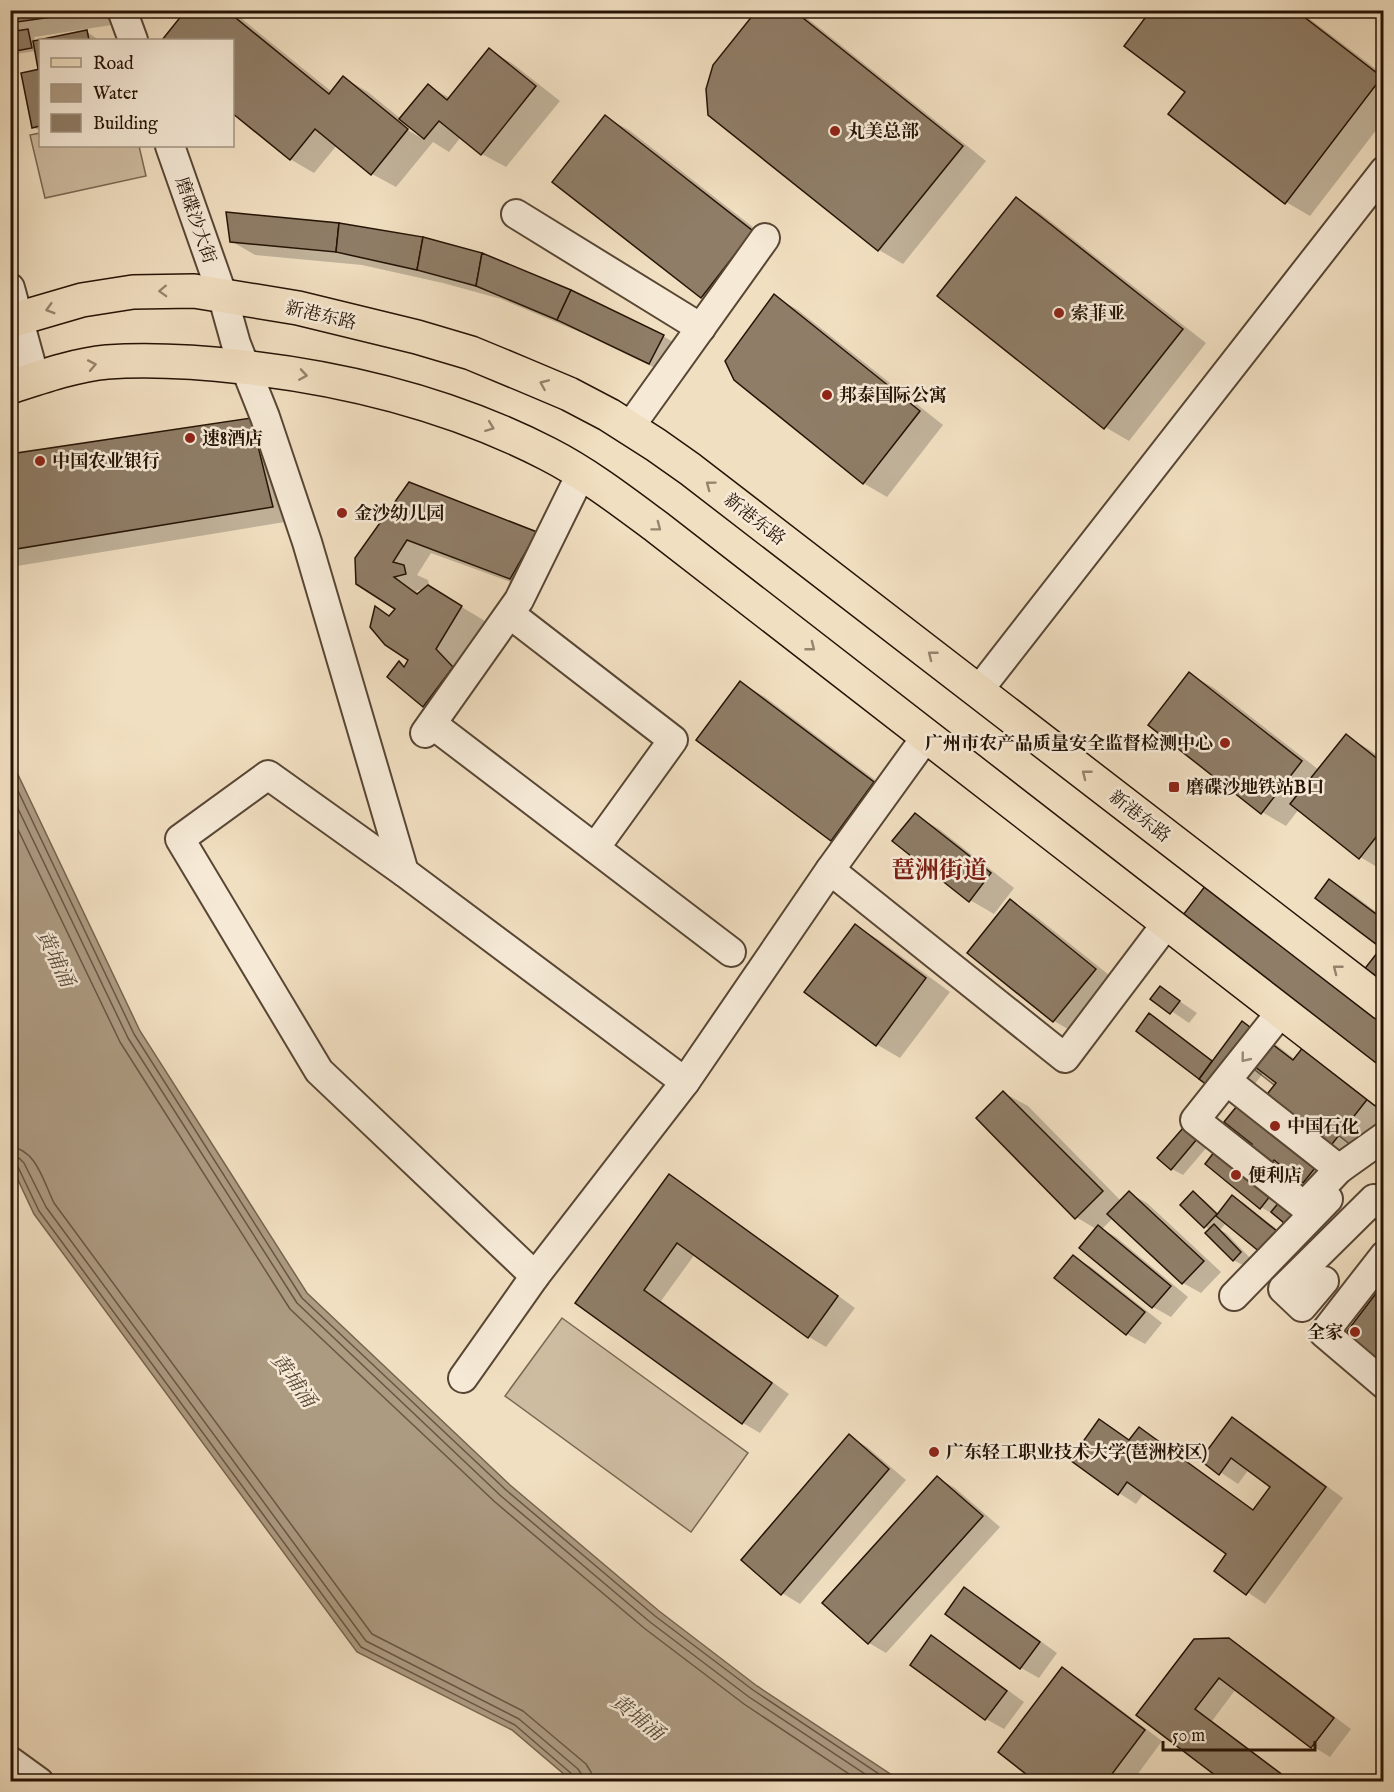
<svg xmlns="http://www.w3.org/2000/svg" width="1394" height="1792" viewBox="0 0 1394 1792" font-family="'IM FELL English','Noto Serif SC',serif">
	<defs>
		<pattern id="grass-tufts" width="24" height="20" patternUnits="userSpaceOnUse" patternTransform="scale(1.5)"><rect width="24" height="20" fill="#cebca1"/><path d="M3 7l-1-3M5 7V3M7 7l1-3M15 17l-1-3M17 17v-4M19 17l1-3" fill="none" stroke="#b1a189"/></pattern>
	</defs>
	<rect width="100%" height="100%" fill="#f1dfc1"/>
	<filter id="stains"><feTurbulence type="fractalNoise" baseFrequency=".00333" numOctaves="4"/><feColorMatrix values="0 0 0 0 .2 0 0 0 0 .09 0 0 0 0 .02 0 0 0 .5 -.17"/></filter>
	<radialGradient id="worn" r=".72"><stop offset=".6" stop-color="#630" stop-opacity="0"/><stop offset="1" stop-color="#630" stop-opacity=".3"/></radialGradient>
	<polygon fill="url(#grass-tufts)" stroke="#7a6853" stroke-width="1.5" points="1260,1057 1363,1138 1351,1145 1255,1070"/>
	<g fill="#cebca1" stroke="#7a6853" stroke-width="1.5">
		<polygon points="40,133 40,146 139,146 146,176 45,198 30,135"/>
		<polygon points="562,1318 748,1453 691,1532 505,1396"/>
	</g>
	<polygon fill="#ac9a81" stroke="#76644f" stroke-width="1.5" points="11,760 140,1031 307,1293 510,1485 659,1611 757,1686 901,1781 572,1781 512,1730 357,1652 34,1214 11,1165"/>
	<g fill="#0003" fill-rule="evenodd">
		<polygon points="10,10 116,10 118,24 34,37 35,42 40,41 40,69 36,51 16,54 11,51 15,33 10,31"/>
		<path d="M188,10H231L332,92L344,78L368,92L401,119L428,86L450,98L489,50L513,64L560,101L506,167L482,154L461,137L449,152L433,142L396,187L372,174L337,145L314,173L290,159L232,40H164ZM403,124L418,133L424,137L423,139L401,126Z"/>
		<polygon points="759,10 797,10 986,161 903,264 879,250"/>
		<polygon points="1153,10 1298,10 1384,75 1384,120 1310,216 1286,202 1187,92"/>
		<polygon points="87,32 99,40 41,40"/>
		<polygon points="40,71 40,131 33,127 23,74"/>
		<polygon points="605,117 629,130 777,246 726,311 702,297 555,182"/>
		<polygon points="1016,199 1040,213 1206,343 1129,441 1105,427"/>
		<polygon points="231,241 482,254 524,271 663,336 687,350 674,377 582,333 501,299 443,283 362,265 255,255"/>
		<polygon points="774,296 798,310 943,425 887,497 863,483"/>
		<polygon points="251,419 297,520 17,566 10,562 10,456"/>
		<path d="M409,484L536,533L535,591L431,553L417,575L428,580L430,588L485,621L459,664L448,720L424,706L389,677L399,663L406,667L410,659L376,608L391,616L397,608L358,583ZM427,588L420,594L416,591Z"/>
		<polygon points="1190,674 1214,688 1319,770 1346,736 1370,750 1384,760 1384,871 1360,857 1299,809 1286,826 1262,812"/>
		<polygon points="741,683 765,697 898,797 855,854 831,840"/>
		<polygon points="915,815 939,829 1014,888 994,914 970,900"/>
		<polygon points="1330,881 1354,895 1384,918 1384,1123 1350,1166 1326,1152 1278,1083 1264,1072 1240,1103 1323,1167 1309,1185 1279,1162 1264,1181 1291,1202 1279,1218 1261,1207 1237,1159 1254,1143 1240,1104 1216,1090 1138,1030 1150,1015 1213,1061 1266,1037 1296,1060 1383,948"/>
		<polygon points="1010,901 1034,915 1119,983 1078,1035 1054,1021"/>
		<polygon points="855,926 879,940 950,992 900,1058 876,1044"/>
		<polygon points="1160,988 1197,1013 1189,1023 1152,998"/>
		<polygon points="1004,1093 1028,1106 1121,1201 1129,1193 1147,1203 1221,1272 1201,1293 1183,1283 1113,1218 1102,1229 1116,1237 1188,1297 1171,1317 1153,1307 1081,1248 1096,1229 1076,1217"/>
		<polygon points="1195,1136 1207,1147 1183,1175 1172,1169"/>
		<polygon points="669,1176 687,1186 855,1308 826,1347 809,1337 695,1254 661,1301 789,1394 760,1433 743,1423 577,1303"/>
		<polygon points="1193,1193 1204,1200 1219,1214 1233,1196 1244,1203 1289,1239 1226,1223 1220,1230 1226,1233 1252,1260 1245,1266 1233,1260 1210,1230 1205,1226"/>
		<polygon points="1073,1257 1091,1267 1162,1323 1145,1344 1127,1334 1056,1278"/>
		<polygon points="1232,1419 1250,1429 1343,1498 1265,1604 1216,1571 1228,1554 1144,1493 1136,1504 1119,1493 1100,1421 1130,1441 1139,1429 1157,1439 1255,1511 1272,1487 1249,1469 1238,1484 1202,1460"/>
		<polygon points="849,1436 867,1447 906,1480 800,1604 782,1593"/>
		<polygon points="937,1478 955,1488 1000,1527 886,1653 869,1643"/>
		<polygon points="965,1589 982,1599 1057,1653 1039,1678 1021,1668"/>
		<polygon points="932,1637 950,1648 1024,1702 1004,1729 986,1719 912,1664"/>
		<polygon points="1229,1640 1247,1651 1351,1729 1330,1757 1312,1746 1236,1689 1212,1721 1293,1782 1227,1782 1138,1715"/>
		<polygon points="1062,1669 1080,1679 1162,1741 1132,1782 1039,1782"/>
	</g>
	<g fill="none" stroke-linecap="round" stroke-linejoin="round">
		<g stroke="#685643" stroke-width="1.5">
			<polyline points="10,774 134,1034 302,1298 506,1490 655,1616 753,1690 891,1782"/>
			<polyline points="10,792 128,1038 297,1303 501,1496 650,1622 749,1697 877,1782"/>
			<polyline points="10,813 120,1042 290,1309 495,1502 644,1628 744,1704 861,1782"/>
			<path d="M10,1147C36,1148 44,1183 54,1203L372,1634L523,1711L586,1764L591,1772L592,1782"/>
			<polyline points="10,1156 19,1158 24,1163 46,1207 366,1641 519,1719 578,1769 582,1775 583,1782"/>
			<polyline points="10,1164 18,1167 39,1211 361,1647 515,1725 573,1775 575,1782"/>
		</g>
	</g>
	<g fill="#8f7d67" stroke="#251305" stroke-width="1.5">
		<polygon points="10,10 94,10 94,11 10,23"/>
		<polygon points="186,10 226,10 329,94 343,76 408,129 371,175 315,129 290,160 232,113 232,40 162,40"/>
		<polygon points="757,10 793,10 963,146 878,251 708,115 706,89 713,65"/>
		<polygon points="1151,10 1295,10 1382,77 1285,204 1168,114 1185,92 1124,46"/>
		<polygon points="28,29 32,48 10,52 10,32"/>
		<polygon points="87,30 89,40 40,40 40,68 38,69 33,41"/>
		<polygon points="489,48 536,86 481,155 439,121 424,139 399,119 428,84 447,100"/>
		<polygon points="40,69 40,126 32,128 21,73"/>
		<polygon points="605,115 753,231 701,298 552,182"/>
		<polygon points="1016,197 1183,329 1104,429 937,296"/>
		<polygon points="226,212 339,223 336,252 230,242"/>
		<polygon points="339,223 423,237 417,270 336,252"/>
		<polygon points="423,237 482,253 476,286 417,270"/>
		<polygon points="482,253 571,290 557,320 476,286"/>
		<polygon points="571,290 664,335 649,364 557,320"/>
		<polygon points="774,294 920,411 863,484 734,380 725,361"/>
		<polygon points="251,418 273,507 10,550 10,454"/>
		<polygon points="409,482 537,532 510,579 407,540 393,562 404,565 406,574 394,577 417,594 428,585 462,606 436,649 453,667 423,707 387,677 399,661 404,667 408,660 385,645 370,627 375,606 389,616 395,609 356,584 355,558"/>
		<polygon points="1189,672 1302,761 1261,814 1148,725"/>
		<polygon points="740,681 874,782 831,841 696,740"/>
		<polygon points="1346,734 1384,764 1384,827 1359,859 1290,804"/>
		<polygon points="915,813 991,873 969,902 892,841"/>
		<polygon points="1329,879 1384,920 1384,1078 1325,1153 1260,1103 1276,1083 1241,1056 1215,1091 1199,1079 1242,1021 1293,1060 1319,1027 1180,919 1209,881 1349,989 1381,948 1315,898"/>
		<polygon points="1010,899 1096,969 1053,1022 967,953"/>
		<polygon points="855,924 926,978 876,1046 804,992"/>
		<polygon points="1160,986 1180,1001 1170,1014 1150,999"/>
		<polygon points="1149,1013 1212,1061 1199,1079 1136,1031"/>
		<polygon points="1003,1091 1103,1191 1075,1219 976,1118"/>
		<polygon points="1241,1101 1319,1163 1303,1183 1274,1160 1259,1179 1237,1162 1252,1144 1224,1122"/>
		<polygon points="1183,1128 1197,1139 1171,1170 1157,1158"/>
		<polygon points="1218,1147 1274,1191 1260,1209 1205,1164"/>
		<polygon points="669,1174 838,1296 808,1338 677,1243 644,1290 772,1383 742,1424 575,1303"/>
		<polygon points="1129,1191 1204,1261 1182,1284 1107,1214"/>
		<polygon points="1193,1191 1217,1214 1204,1228 1180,1205"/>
		<polygon points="1232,1195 1278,1232 1261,1253 1216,1216"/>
		<polygon points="1280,1201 1299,1217 1290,1228 1271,1212"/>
		<polygon points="1214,1224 1241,1252 1233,1261 1205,1233"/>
		<polygon points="1098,1225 1171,1286 1152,1308 1079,1248"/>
		<polygon points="1073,1255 1145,1312 1126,1335 1054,1278"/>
		<polygon points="1384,1283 1384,1373 1342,1338"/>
		<polygon points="1232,1417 1326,1487 1246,1595 1214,1571 1226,1554 1127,1482 1118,1495 1070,1460 1099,1419 1129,1440 1139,1427 1253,1510 1270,1487 1231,1458 1219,1475 1200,1460"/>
		<polygon points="849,1434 889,1469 781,1595 741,1560"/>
		<polygon points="937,1476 983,1516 868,1644 822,1603"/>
		<polygon points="964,1587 1040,1642 1020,1669 945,1614"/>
		<polygon points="931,1635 1007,1691 985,1720 910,1665"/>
		<polygon points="1229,1638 1334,1718 1311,1748 1219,1678 1195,1709 1288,1779 1286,1782 1224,1782 1136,1715 1194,1639"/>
		<polygon points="1062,1667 1145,1730 1106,1782 1036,1782 998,1752"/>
	</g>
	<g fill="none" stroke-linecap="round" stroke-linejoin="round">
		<g stroke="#584634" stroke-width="32">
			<g id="minor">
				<polyline points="122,10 133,40"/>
				<polyline points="170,146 222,294 236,344 265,417 307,542 404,872 685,1082"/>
				<polyline points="516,214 701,328"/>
				<polyline points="10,288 35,379"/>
				<polyline points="629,428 765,238"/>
				<polyline points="510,614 673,740 595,848"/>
				<polyline points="978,691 1384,171"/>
				<polyline points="432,724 731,952"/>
				<polyline points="425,733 519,600 581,474"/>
				<polyline points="830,870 1065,1058 1167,923"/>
				<polyline points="404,872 268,775 180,839 319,1071 535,1276"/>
				<polyline points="1281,1012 1195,1120 1304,1206 1339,1169 1384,1137"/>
				<polyline points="1227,1081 1339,1169"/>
				<polyline points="1384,1256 1324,1333 1384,1384"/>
				<polyline points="1324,1281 1302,1307 1283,1289 1374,1199 1384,1207"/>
				<polyline points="1234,1296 1328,1199"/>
				<polyline points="463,1378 535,1276 685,1082 830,870 926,737"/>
				<polyline points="10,1761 39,1782"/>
			</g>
		</g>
		<g stroke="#251305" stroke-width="36">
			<g id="major">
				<polyline points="10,321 82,300 133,292 194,291 298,308 417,337 471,353 524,375 569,394 609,415 656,445 690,469 1384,1004"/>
				<path d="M10,387C41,377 75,365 107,362C152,359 199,362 243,367C349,379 453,405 548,454C587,474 622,501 657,527L1384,1091"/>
			</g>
		</g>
		<use href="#minor" stroke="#f6ead7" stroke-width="28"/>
		<use href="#major" stroke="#f1dfc1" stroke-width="33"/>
	</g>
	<defs><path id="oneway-chevron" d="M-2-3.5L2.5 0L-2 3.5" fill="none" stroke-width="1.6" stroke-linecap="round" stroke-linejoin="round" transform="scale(1.5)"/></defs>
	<g stroke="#95836c">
		<use href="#oneway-chevron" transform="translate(163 291) rotate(178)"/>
		<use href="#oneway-chevron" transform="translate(50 309) rotate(164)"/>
		<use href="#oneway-chevron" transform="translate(92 365) rotate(-11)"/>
		<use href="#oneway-chevron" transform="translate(303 375) rotate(9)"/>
		<use href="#oneway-chevron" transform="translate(544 384) rotate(-157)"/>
		<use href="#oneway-chevron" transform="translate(490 427) rotate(21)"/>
		<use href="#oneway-chevron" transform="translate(710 485) rotate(-143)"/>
		<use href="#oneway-chevron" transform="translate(657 527) rotate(37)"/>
		<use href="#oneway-chevron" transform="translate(811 647) rotate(38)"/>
		<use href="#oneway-chevron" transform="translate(932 655) rotate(-142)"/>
		<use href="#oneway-chevron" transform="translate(1086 774) rotate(-142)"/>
		<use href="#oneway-chevron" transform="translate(1337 969) rotate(-142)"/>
	</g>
	<use stroke="#988978" href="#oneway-chevron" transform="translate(1245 1058) rotate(129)"/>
	<g fill="#8f2418" stroke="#f6ead7" stroke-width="2">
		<circle cx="835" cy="131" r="6"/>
		<circle cx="1059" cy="313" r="6"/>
		<circle cx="827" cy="395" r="6"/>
		<circle cx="190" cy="438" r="6"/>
		<circle cx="40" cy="461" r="6"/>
		<circle cx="342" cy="513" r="6"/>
		<circle cx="1225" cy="743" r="6"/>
		<rect x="1168" y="781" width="12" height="12" rx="3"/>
		<circle cx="1275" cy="1126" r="6"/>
		<circle cx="1236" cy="1175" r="6"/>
		<circle cx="1355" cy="1332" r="6"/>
		<circle cx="934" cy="1452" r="6"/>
	</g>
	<g text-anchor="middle" stroke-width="5" stroke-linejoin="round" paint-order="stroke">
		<g font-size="18" font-weight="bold" fill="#251305" stroke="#f6ead7" text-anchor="start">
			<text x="847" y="137">丸美总部</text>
			<text x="1071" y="319">索菲亚</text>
			<text x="839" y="401">邦泰国际公寓</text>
			<text x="202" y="444">速8酒店</text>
			<text x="52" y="467">中国农业银行</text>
			<text x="354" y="519">金沙幼儿园</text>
			<text x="1213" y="749" text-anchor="end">广州市农产品质量安全监督检测中心</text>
			<text x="1186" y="793">磨碟沙地铁站B口</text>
			<text x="1287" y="1132">中国石化</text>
			<text x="1248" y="1181">便利店</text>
			<text x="1343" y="1338" text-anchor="end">全家</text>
			<text x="946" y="1458">广东轻工职业技术大学(琶洲校区)</text>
		</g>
		<g font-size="18" fill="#251305" stroke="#f6ead7">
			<text transform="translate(196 220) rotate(71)" y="6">磨碟沙大街</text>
			<text transform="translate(321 315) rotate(13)" y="6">新港东路</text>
			<text transform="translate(755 519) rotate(38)" y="6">新港东路</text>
			<text transform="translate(1140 816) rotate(38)" y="6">新港东路</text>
		</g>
		<g font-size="20" font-style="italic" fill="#5b4937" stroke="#f6ead7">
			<text transform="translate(56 958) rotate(64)" y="7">黄埔涌</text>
			<text transform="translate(294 1380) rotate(54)" y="7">黄埔涌</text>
			<text transform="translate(638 1717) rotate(38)" y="7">黄埔涌</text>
		</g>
		<g font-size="24" font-weight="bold" fill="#7a1f14" stroke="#f6ead7">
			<text x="939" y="878">琶洲街道</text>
		</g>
	</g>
	<rect width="1394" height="1792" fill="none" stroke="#f1dfc1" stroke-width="36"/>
	<rect x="12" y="12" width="1370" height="1768" fill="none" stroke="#251305" stroke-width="3"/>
	<rect x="18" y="18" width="1358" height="1756" fill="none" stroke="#251305" stroke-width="1.5"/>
	<rect x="39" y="39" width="195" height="108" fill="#f6ead7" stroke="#a29483" stroke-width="1.5"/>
	<rect x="51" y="58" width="30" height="9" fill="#f1dfc1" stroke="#a29483" stroke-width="1.5"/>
	<text x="93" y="69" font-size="18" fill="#251305">Road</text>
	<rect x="51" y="84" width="30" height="18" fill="#ac9a81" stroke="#a29483" stroke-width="1.5"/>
	<text x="93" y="99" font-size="18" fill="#251305">Water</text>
	<rect x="51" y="114" width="30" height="18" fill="#8f7d67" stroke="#a29483" stroke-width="1.5"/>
	<text x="93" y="129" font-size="18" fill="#251305">Building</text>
	<path d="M1163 1741v9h152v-9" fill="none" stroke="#251305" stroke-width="3"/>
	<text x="1172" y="1741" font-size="18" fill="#251305" stroke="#f6ead7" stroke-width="4.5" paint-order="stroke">50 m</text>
	<rect width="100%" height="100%" filter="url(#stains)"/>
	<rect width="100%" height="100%" fill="url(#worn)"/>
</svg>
